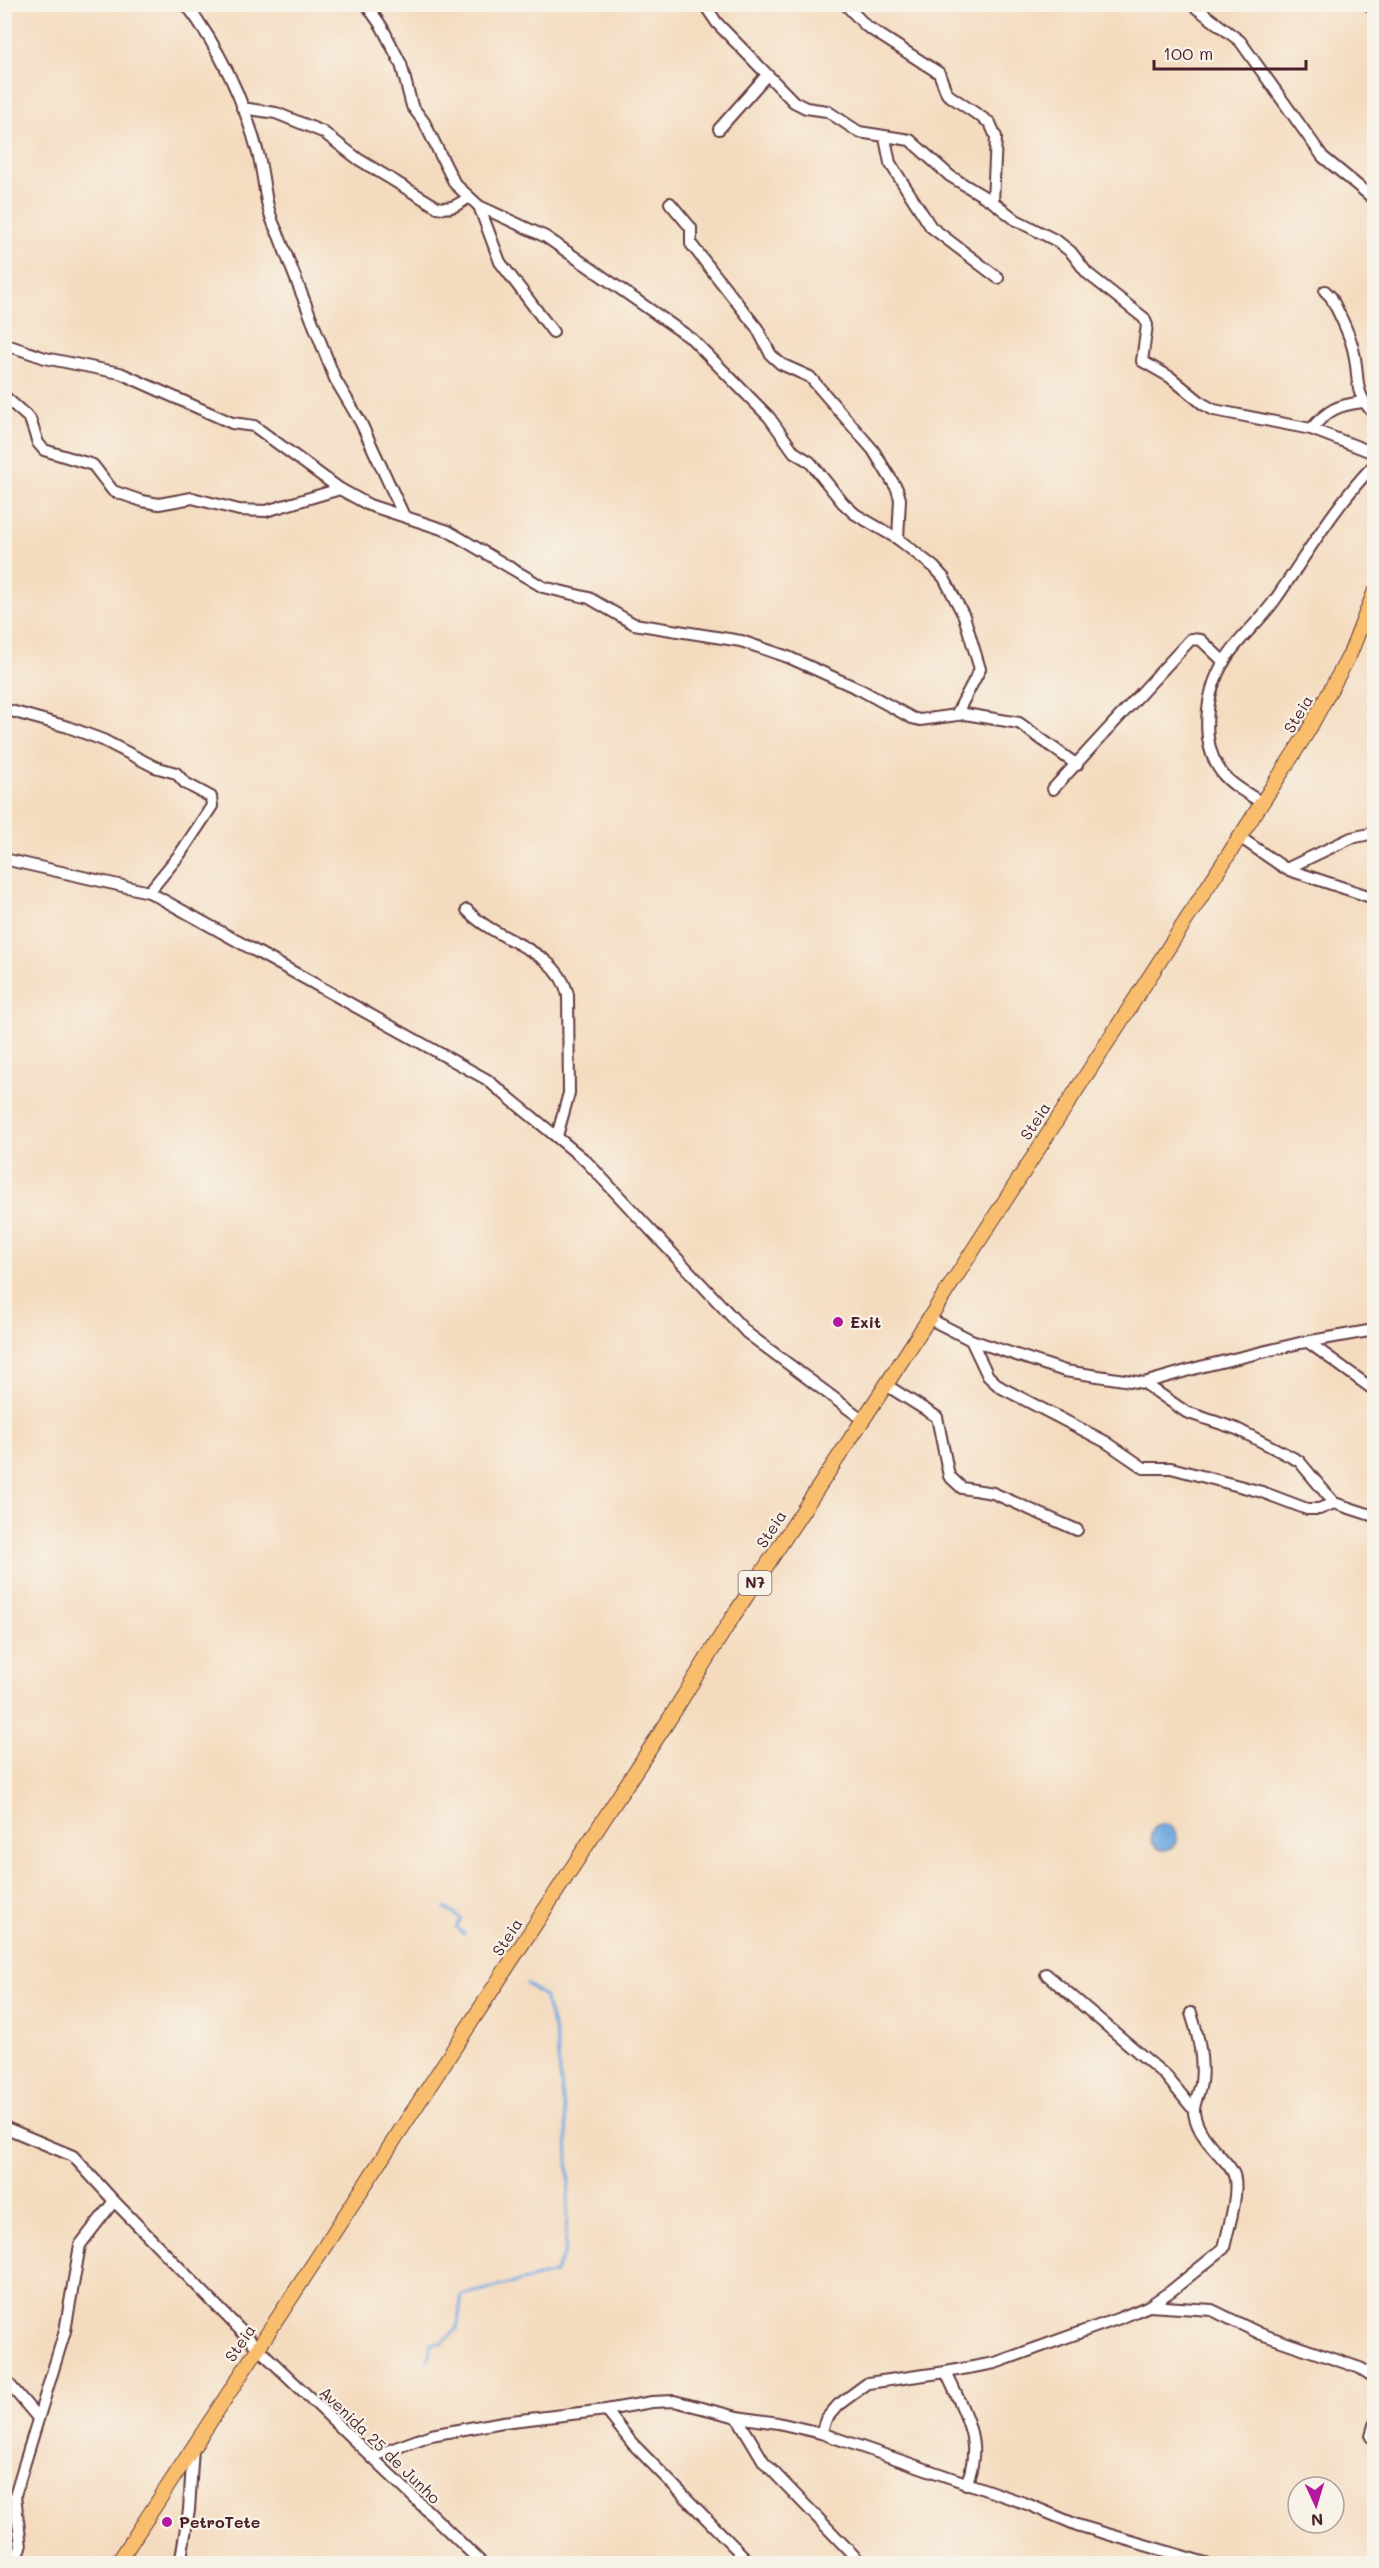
<svg xmlns="http://www.w3.org/2000/svg" width="1379" height="2568" viewBox="0 0 1379 2568" font-family="Mali,sans-serif">
	<rect width="100%" height="100%" fill="#f7f3e8"/>
	<filter id="ink" filterUnits="userSpaceOnUse"><feTurbulence type="fractalNoise" baseFrequency=".0167" numOctaves="2"/><feDisplacementMap in="SourceGraphic" scale="12" xChannelSelector="R" yChannelSelector="G"/><feConvolveMatrix kernelMatrix="1 2 1 2 8 2 1 2 1" color-interpolation-filters="sRGB"/></filter>
	<filter id="wash" filterUnits="userSpaceOnUse"><feTurbulence type="fractalNoise" baseFrequency=".008" numOctaves="4" result="noise"/><feDisplacementMap in="SourceGraphic" scale="24" xChannelSelector="R" yChannelSelector="G"/><feGaussianBlur stdDeviation="1.35" result="paint"/><feColorMatrix in="noise" values="0 0 0 0 0 0 0 0 0 0 0 0 0 0 0 0 0 1.4 0 .05"/><feComposite in="paint" operator="in"/></filter>
	<g filter="url(#wash)">
		<rect width="100%" height="100%" fill="#f4dbbf"/>
		<circle fill="#6fa8df" stroke="#5c6485" stroke-width="1.5" cx="1164" cy="1837" r="13"/>
		<g fill="none" stroke-linecap="round" stroke-linejoin="round">
			<g stroke="#6fa8df" stroke-width="3">
				<polyline points="4,911 6,911"/>
				<polyline points="446,1908 461,1919 456,1927 464,1934"/>
				<polyline points="428,2360 431,2343 442,2343 457,2329 462,2295 555,2273 565,2251 569,2182 567,2134 555,2032 544,1996 527,1984"/>
			</g>
		</g>
	</g>
	<g filter="url(#ink)">
		<g fill="none" stroke-linecap="round" stroke-linejoin="round">
			<g stroke="#643b41" stroke-width="14">
				<g id="minor">
					<path d="M186,4C220,49 245,103 259,157C266,187 264,207 279,236L335,379L361,423L404,516"/>
					<polyline points="366,4 382,27 401,64 412,106 424,122 455,184 479,206 546,237 692,339 769,417 794,452 810,462 843,503 855,514 898,539 934,567 944,578 964,616 980,669 957,713"/>
					<polyline points="704,4 717,23 794,102 806,108 827,111 859,132 910,140 950,176 993,202 1016,220 1057,241 1071,252 1087,273 1144,318 1147,325 1142,361 1170,377 1203,404 1214,410 1311,429 1374,453"/>
					<polyline points="845,4 866,26 939,73 947,94 990,123 996,137 993,202"/>
					<polyline points="1191,4 1240,41 1323,157 1374,199"/>
					<polyline points="1367,4 1374,10"/>
					<path d="M242,108L276,113L323,132L358,159L437,207C451,210 458,205 469,197"/>
					<polyline points="719,129 766,76"/>
					<polyline points="885,138 890,163 931,227 998,278"/>
					<polyline points="670,203 691,228 691,244 757,328 771,355 781,364 810,377 873,450 897,489 900,499 898,539"/>
					<polyline points="479,206 500,262 553,332"/>
					<path d="M1325,291L1331,297C1339,314 1349,331 1353,349C1361,379 1351,389 1374,414"/>
					<polyline points="4,344 45,358 120,373 232,423 254,426 340,489 369,505 448,531 543,587 589,598 634,624 741,641 788,657 861,690 912,718 920,720 965,714 1019,723 1077,765"/>
					<polyline points="4,396 30,419 38,443 44,450 93,465 113,491 142,501 159,504 192,498 239,510 266,511 340,489"/>
					<path d="M1311,429C1328,410 1337,405 1363,402"/>
					<polyline points="4,709 68,727 103,740 155,767 176,773 185,783 211,797 212,806 180,854 149,892"/>
					<polyline points="1053,789 1191,639 1201,640 1224,662"/>
					<path d="M1262,803C1249,794 1232,786 1222,773C1199,743 1205,692 1225,660C1239,637 1262,620 1277,597C1308,552 1336,504 1374,465"/>
					<polyline points="1241,838 1286,869 1374,898"/>
					<polyline points="4,859 149,892 486,1079 586,1161 747,1333 862,1419"/>
					<polyline points="1286,869 1351,838 1374,833"/>
					<path d="M467,910C497,943 556,947 568,995L569,1093L557,1136"/>
					<polyline points="928,1318 971,1340 1065,1371 1144,1383 1200,1367 1300,1343 1374,1330"/>
					<polyline points="971,1340 988,1376 1000,1387 1106,1442 1144,1468 1171,1468 1262,1492 1307,1509 1319,1509 1334,1503 1374,1516"/>
					<polyline points="1308,1342 1374,1390"/>
					<polyline points="1144,1383 1186,1412 1237,1429 1299,1461 1334,1503"/>
					<polyline points="886,1385 937,1417 949,1476 962,1488 993,1493 1077,1530"/>
					<polyline points="1046,1974 1166,2076 1194,2110"/>
					<polyline points="4,2127 73,2156 114,2201 257,2347 483,2564"/>
					<polyline points="1149,2306 1212,2310 1261,2334 1360,2368 1374,2377"/>
					<path d="M946,2372C963,2411 985,2442 966,2484"/>
					<polyline points="4,2378 38,2418"/>
					<polyline points="606,2410 632,2443 751,2564"/>
					<polyline points="737,2417 764,2462 862,2564"/>
					<path d="M821,2433L826,2419L838,2405L868,2383L946,2372L995,2363L1120,2318L1149,2306L1171,2291L1224,2248C1228,2229 1238,2198 1235,2179C1233,2161 1199,2144 1194,2113C1193,2103 1200,2092 1201,2082C1204,2059 1198,2034 1191,2013"/>
					<polyline points="1371,2437 1374,2425"/>
					<polyline points="371,2457 431,2435 503,2422 606,2410 652,2402 674,2401 737,2417 778,2423 821,2433 1027,2504 1077,2525 1209,2564"/>
					<polyline points="14,2564 21,2547 15,2495 65,2331 80,2245 114,2201"/>
					<polyline points="180,2564 189,2510 193,2448"/>
				</g>
			</g>
			<g stroke="#643b41" stroke-width="16">
				<polyline id="major" points="117,2564 670,1718 732,1618 886,1385 1307,733 1350,654 1374,593"/>
			</g>
			<use href="#minor" stroke="#fff" stroke-width="10"/>
			<use href="#major" stroke="#f9be6d" stroke-width="14"/>
		</g>
	</g>
	<g fill="#b5179e" stroke="#f7f3e8" stroke-width="2">
		<circle cx="838" cy="1322" r="6"/>
		<circle cx="167" cy="2522" r="6"/>
	</g>
	<g text-anchor="middle" stroke-width="4.5" stroke-linejoin="round" paint-order="stroke">
		<rect fill="#f7f3e8" stroke="#7e5f64" stroke-width="1.5" x="738.5" y="1571" width="33" height="24" rx="4.5"/>
		<g font-size="15" font-weight="bold" fill="#4a1f2b">
			<text x="755" y="1588">N7</text>
		</g>
		<g font-size="16" fill="#4a1f2b" stroke="#f7f3e8">
			<text transform="translate(1298 714) rotate(-59)" y="6">Steia</text>
			<text transform="translate(1035 1121) rotate(-57)" y="6">Steia</text>
			<text transform="translate(771 1529) rotate(-57)" y="6">Steia</text>
			<text transform="translate(507 1937) rotate(-57)" y="6">Steia</text>
			<text transform="translate(240 2343) rotate(-56)" y="6">Steia</text>
			<text transform="translate(380 2445) rotate(44)" y="6">Avenida 25 de Junho</text>
		</g>
		<g font-size="16" font-weight="bold" fill="#4a1f2b" stroke="#f7f3e8" text-anchor="start">
			<text x="850" y="1328">Exit</text>
			<text x="179" y="2528">PetroTete</text>
		</g>
	</g>
	<rect width="1379" height="2568" fill="none" stroke="#f7f3e8" stroke-width="24"/>
	<g transform="translate(1316 2505) rotate(176)"><circle r="28" fill="#f7f3e8" stroke="#b29e9c" stroke-width="1.5"/>
	<path d="M0-4.5L10 22L0 15L-10 22Z" fill="#b5179e"/>
	<text y="-9" font-size="16" font-weight="bold" text-anchor="middle" fill="#4a1f2b">N</text>
	</g>
	<path d="M1154 60v9h152v-9" fill="none" stroke="#4a1f2b" stroke-width="3"/>
	<text x="1163" y="60" font-size="18" fill="#4a1f2b" stroke="#f7f3e8" stroke-width="4.5" paint-order="stroke">100 m</text>
</svg>
